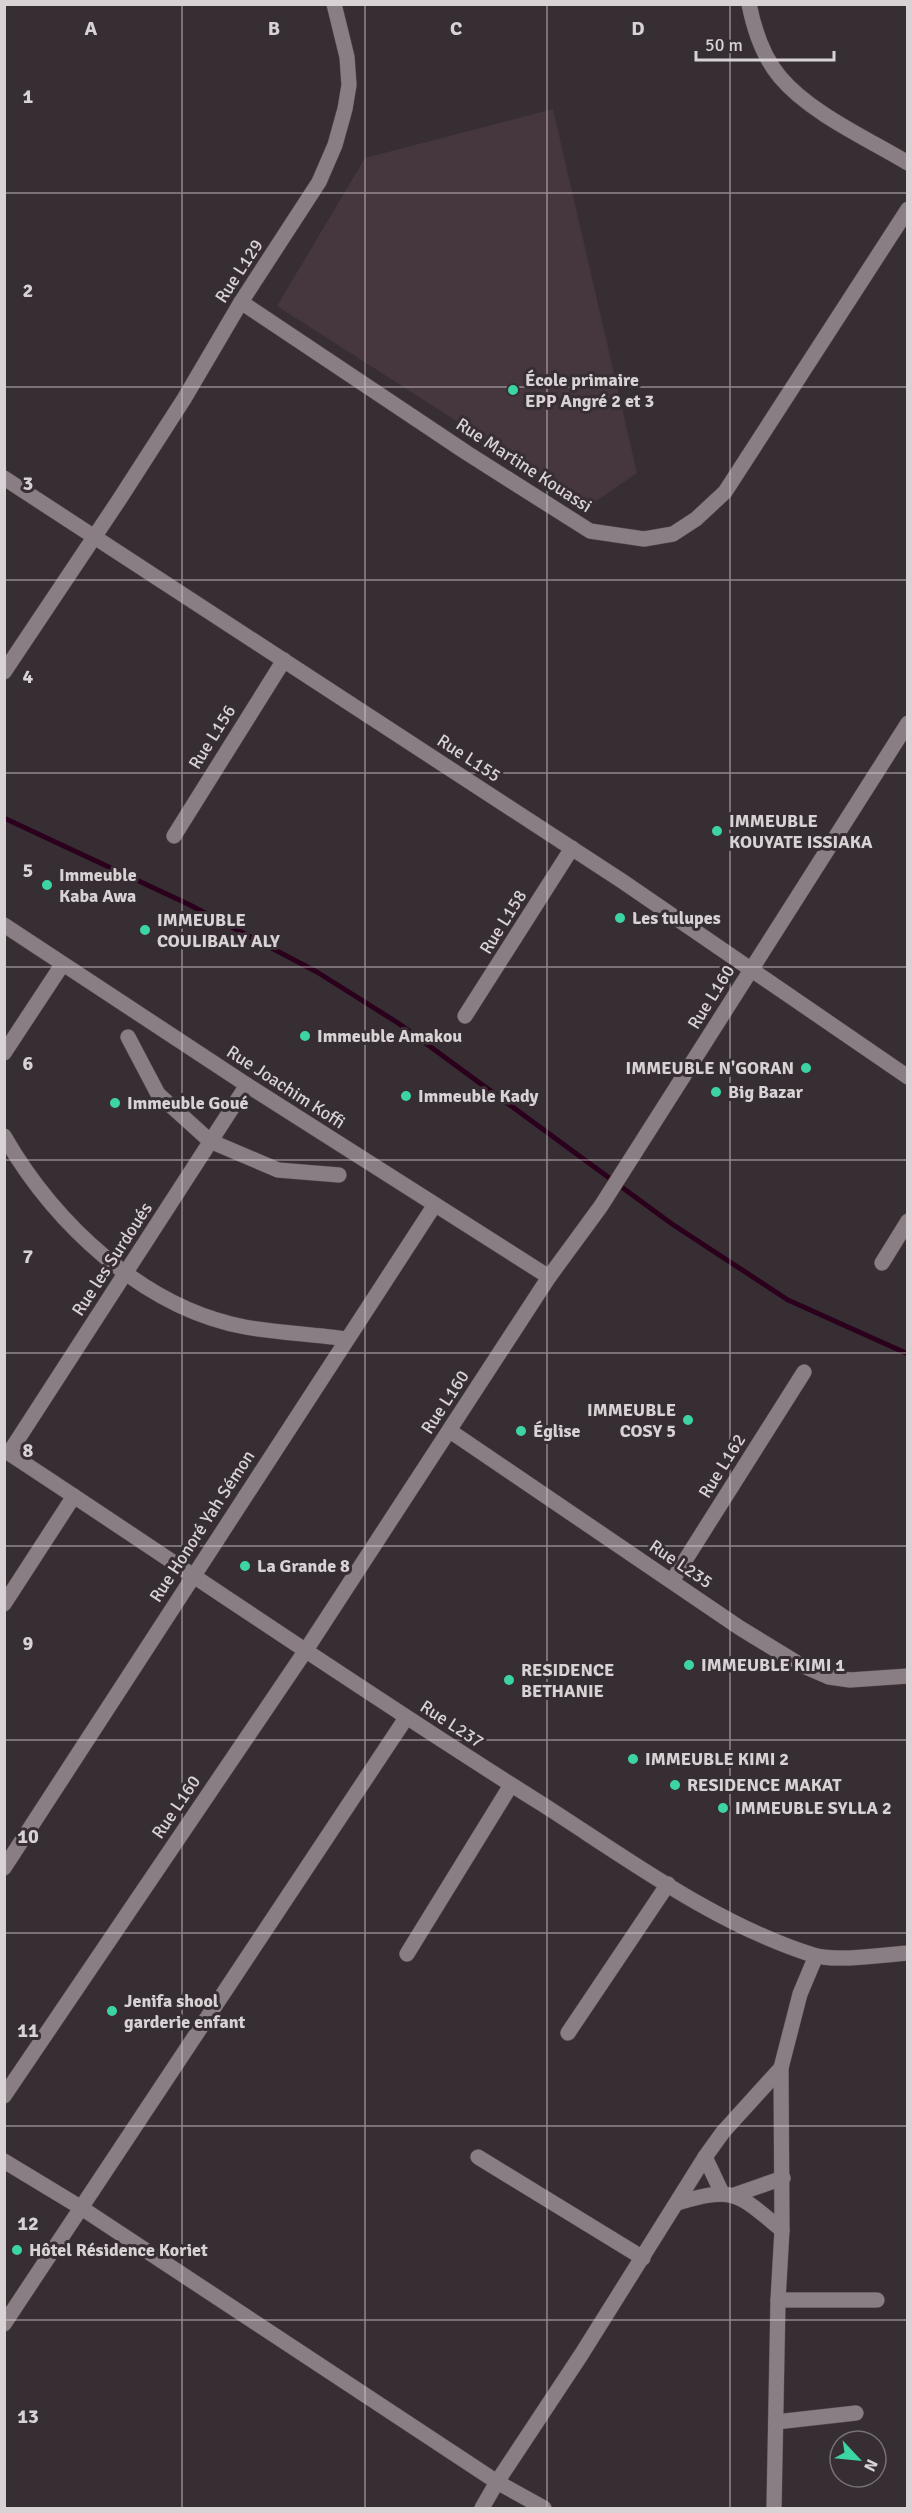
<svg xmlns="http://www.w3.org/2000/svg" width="912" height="2513" viewBox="0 0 912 2513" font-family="Signika,sans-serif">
	<rect width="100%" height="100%" fill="#372e33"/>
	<polygon fill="#46363e" points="553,109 637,473 589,506 277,306 365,158"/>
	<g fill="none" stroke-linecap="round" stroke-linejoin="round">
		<polyline stroke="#2b001c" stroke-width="5" points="4,818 188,904 317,972 398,1023 672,1224 788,1300 908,1354"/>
		<g stroke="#534b4e" stroke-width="16">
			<g id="minor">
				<path d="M749,4C754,29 764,58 780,77C810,113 868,139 908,163"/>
				<polyline points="241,302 467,453 590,531 644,539 673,534 696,519 725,492 908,209"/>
				<polyline points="4,478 622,881 908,1077"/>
				<polyline points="4,672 119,500 184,399 241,302 319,182 335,145 345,109 349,85 347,57 334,4"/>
				<polyline points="174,836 284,660"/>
				<polyline points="4,925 247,1085 549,1277"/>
				<polyline points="465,1016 572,848"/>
				<polyline points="128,1037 158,1094 210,1141 278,1170 339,1175"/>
				<polyline points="4,1053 62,965"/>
				<path d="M4,1136C54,1223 143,1308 245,1327C278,1333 313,1334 346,1339"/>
				<polyline points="882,1263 908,1221"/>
				<polyline points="450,1431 740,1628 799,1664 829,1677 850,1680 908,1676"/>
				<path d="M4,1450C184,1568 360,1690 542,1804C628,1859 715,1924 813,1955C835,1962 883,1955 908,1953"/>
				<polyline points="9,1453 247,1085"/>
				<polyline points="672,1581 804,1372"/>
				<polyline points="4,1604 74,1496"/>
				<polyline points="4,1868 434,1206"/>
				<polyline points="407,1954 511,1785"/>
				<polyline points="568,2033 668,1884"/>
				<polyline points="4,2096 306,1650 549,1277 601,1206 908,723"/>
				<polyline points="478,2157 643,2258"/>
				<polyline points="705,2157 722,2193"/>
				<polyline points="4,2161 80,2207 497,2482 544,2508"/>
				<polyline points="734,2195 783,2178"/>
				<path d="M677,2203C735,2186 737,2193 782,2230"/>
				<polyline points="778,2300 877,2300"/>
				<polyline points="4,2324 406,1718"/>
				<polyline points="776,2422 856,2413"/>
				<polyline points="482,2508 497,2482 581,2355 705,2157 723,2132 781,2068"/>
				<polyline points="774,2508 778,2300 782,2230 781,2068 800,1994 816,1956"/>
			</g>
		</g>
		<use href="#minor" stroke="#897e83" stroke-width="15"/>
	</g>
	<path fill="none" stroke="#d8d2d5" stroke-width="1.5" stroke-opacity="0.55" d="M182,4V2508M365,4V2508M547,4V2508M730,4V2508M4,193H908M4,387H908M4,580H908M4,773H908M4,967H908M4,1160H908M4,1353H908M4,1546H908M4,1740H908M4,1933H908M4,2126H908M4,2320H908"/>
	<g fill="#3dd4a3" stroke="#372e33" stroke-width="2">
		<circle cx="513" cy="390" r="6"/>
		<circle cx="717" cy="831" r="6"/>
		<circle cx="47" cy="885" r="6"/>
		<circle cx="620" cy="918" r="6"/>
		<circle cx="145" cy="930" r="6"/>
		<circle cx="305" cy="1036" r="6"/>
		<circle cx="806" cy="1068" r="6"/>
		<circle cx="716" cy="1092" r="6"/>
		<circle cx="406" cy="1096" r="6"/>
		<circle cx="115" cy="1103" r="6"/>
		<circle cx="688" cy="1420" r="6"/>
		<circle cx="521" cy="1431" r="6"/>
		<circle cx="245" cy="1566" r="6"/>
		<circle cx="689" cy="1665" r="6"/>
		<circle cx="509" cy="1680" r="6"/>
		<circle cx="633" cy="1759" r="6"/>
		<circle cx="675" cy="1785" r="6"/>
		<circle cx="723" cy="1808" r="6"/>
		<circle cx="112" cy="2011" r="6"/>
		<circle cx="17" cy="2250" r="6"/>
	</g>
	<g text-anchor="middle" stroke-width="6" stroke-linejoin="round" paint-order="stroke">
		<g font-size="18" fill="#d8d2d5" stroke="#372e33">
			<text transform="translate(239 271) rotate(-57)" y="6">Rue L129</text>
			<text transform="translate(524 465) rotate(33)" y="6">Rue Martine Kouassi</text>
			<text transform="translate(212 737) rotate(-58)" y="6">Rue L156</text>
			<text transform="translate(469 758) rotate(33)" y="6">Rue L155</text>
			<text transform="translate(503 922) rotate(-58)" y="6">Rue L158</text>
			<text transform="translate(711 997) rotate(-58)" y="6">Rue L160</text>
			<text transform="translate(286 1087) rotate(33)" y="6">Rue Joachim Koffi</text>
			<text transform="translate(112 1259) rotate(-57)" y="6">Rue les Surdoués</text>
			<text transform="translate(445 1402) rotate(-57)" y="6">Rue L160</text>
			<text transform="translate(722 1466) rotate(-58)" y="6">Rue L162</text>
			<text transform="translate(202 1526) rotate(-57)" y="6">Rue Honoré Yah Sémon</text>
			<text transform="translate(681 1564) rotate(34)" y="6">Rue L235</text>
			<text transform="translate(452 1724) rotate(33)" y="6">Rue L237</text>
			<text transform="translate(176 1807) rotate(-56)" y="6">Rue L160</text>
		</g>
		<g font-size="18" font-weight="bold" fill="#d8d2d5" stroke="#372e33" text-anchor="start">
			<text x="525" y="386">École primaire<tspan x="525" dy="21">EPP Angré 2 et 3</tspan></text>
			<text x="729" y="827">IMMEUBLE<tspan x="729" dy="21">KOUYATE ISSIAKA</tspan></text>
			<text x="59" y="881">Immeuble<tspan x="59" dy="21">Kaba Awa</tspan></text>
			<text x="632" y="924">Les tulupes</text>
			<text x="157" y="926">IMMEUBLE<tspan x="157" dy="21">COULIBALY ALY</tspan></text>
			<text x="317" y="1042">Immeuble Amakou</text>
			<text x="794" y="1074" text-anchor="end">IMMEUBLE N'GORAN</text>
			<text x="728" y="1098">Big Bazar</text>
			<text x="418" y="1102">Immeuble Kady</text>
			<text x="127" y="1109">Immeuble Goué</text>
			<text x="676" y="1416" text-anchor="end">IMMEUBLE<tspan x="676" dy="21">COSY 5</tspan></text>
			<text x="533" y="1437">Église</text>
			<text x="257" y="1572">La Grande 8</text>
			<text x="701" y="1671">IMMEUBLE KIMI 1</text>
			<text x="521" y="1676">RESIDENCE<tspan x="521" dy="21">BETHANIE</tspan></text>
			<text x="645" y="1765">IMMEUBLE KIMI 2</text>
			<text x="687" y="1791">RESIDENCE MAKAT</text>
			<text x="735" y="1814">IMMEUBLE SYLLA 2</text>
			<text x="124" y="2007">Jenifa shool<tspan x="124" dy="21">garderie enfant</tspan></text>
			<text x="29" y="2256">Hôtel Résidence Koriet</text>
		</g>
	</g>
	<g font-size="20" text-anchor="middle" font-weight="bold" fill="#d8d2d5" stroke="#372e33" stroke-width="6" stroke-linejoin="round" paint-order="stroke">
		<text x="91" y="35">A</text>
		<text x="274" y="35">B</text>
		<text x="456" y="35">C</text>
		<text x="638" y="35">D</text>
		<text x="28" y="103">1</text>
		<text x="28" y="297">2</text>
		<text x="28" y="490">3</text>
		<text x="28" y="683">4</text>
		<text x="28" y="877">5</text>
		<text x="28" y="1070">6</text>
		<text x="28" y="1263">7</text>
		<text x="28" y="1457">8</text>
		<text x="28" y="1650">9</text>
		<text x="28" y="1843">10</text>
		<text x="28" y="2037">11</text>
		<text x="28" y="2230">12</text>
		<text x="28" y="2423">13</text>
	</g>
	<rect width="912" height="2513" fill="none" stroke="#d8d2d5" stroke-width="12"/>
	<g transform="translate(858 2459) rotate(116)"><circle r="28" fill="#372e33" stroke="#777074" stroke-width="1.5"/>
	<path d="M0-4.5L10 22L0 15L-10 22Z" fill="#3dd4a3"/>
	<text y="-9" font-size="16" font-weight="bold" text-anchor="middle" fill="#d8d2d5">N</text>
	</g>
	<path d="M696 51v9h138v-9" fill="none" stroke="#d8d2d5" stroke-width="3"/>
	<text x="705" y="51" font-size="18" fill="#d8d2d5" stroke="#372e33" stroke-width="4.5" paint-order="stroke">50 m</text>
</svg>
